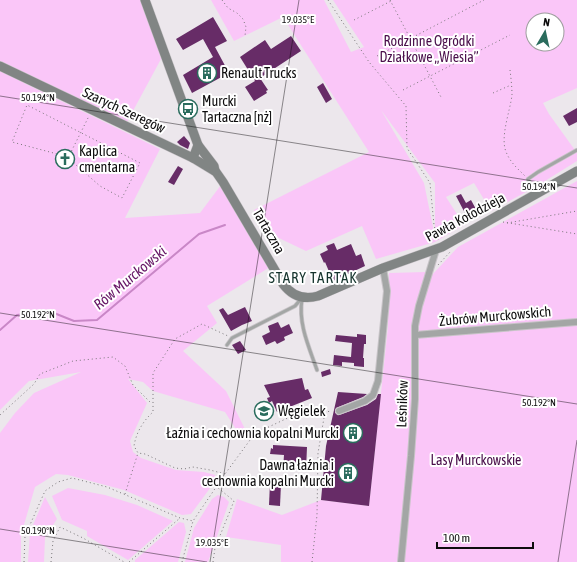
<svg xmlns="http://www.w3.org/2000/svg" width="577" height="562" viewBox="0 0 577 562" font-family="'Asap Condensed',sans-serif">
	<rect width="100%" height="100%" fill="#ece7ec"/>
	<g fill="#fac6f8" fill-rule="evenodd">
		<polygon points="0,0 143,0 161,59 127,122 27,75 24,83 160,149 125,218 200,213 221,185 254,244 270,267 207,306 217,323 183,351 226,391 245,429 239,434 225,412 153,391 143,382 128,379 147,403 130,441 133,452 141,458 176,470 204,472 215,475 216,480 191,514 182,515 124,490 68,475 56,474 35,487 21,535 21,562 0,562 0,433 15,413 34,393 81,372 29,381 0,410"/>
		<path d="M211,0H324L351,52L364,47L333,0H577V88L543,103L549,114L577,153V161L537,186L491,211L474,183L446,197L464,225L435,242L376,259L362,226L306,251L260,229L254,210L369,152L283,17L234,41ZM533,20H557V44H533ZM381,110L435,183V237L424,183Z"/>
		<polygon points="577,181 577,562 281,562 281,545 226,537 237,499 282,515 321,500 369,506 388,327 389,273 426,272 424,293 426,294 432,275 458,247"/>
		<polygon points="68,488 105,495 137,505 173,521 128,560 87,536 87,531 62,520 52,496"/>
		<polygon points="218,495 224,497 229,502 208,562 185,562 194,528 212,499"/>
		<polygon points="45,497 57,519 45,537 44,562 28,562 30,532"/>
		<polygon points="179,522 184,523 186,532 178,562 135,562 135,560"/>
	</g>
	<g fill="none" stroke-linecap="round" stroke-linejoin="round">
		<polyline stroke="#c987c7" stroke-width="2" points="0,330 17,315 49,311 74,321 97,320 199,234 225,225"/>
	</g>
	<g fill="#672c67">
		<polygon points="213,17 227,41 215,47 229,73 192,93 183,75 213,57 203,39 183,50 176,39"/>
		<polygon points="291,36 301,51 260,78 268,90 266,91 267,93 254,101 245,87 255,81 240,57 265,40 271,49"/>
		<polygon points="323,83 332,99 326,103 317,87"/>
		<polygon points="577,108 577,122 569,126 563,116"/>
		<polygon points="184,136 190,143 188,149 180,145 177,142"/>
		<polygon points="178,166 183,169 174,185 168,182"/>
		<polygon points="461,194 466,203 471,200 477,211 467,217 456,196"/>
		<polygon points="334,243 337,250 351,244 356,256 361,254 365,266 333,281 325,262 324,263 320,254 328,250 326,246"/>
		<polygon points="245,307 252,321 242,325 231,331 219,310 223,308 228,315"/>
		<polygon points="278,322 281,328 289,324 293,333 284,337 285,340 277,344 275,341 266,345 262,336 270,332 268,326"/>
		<polygon points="357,334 366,335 366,344 364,344 363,358 364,358 364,367 354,366 354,363 342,362 342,366 333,365 334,355 351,357 352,343 335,341 336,335 357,337"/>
		<polygon points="240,341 246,350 238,354 232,345"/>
		<polygon points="330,369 331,374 322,377 321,372"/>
		<polygon points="302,378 305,390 308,389 312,398 277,412 272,401 269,403 267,398 270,397 264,385"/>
		<polygon points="338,392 367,394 363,397 336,408 335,413 339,415 367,405 376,399 378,394 381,394 369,506 321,500 326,446"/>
		<polygon points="273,445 307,447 306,470 283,469 284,455 270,454 271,448 273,449"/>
		<polygon points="270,483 281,484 280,506 269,505"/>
	</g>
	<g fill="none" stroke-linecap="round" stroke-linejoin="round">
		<g stroke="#c8c4c8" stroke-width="4.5">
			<g id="lane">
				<polyline points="534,193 528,179 538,172 577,150"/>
				<path d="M302,299C298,324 309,347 317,370"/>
				<polyline points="227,345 232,338 295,306 301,299"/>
			</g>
		</g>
		<g stroke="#c8c4c8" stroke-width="8">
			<g id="street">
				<polyline points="415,335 577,322"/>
				<polyline points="339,411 365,401 373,395 378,381 387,291 383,268"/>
				<polyline points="401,562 411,456 415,399 415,326 419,306 436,250"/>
			</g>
		</g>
		<g stroke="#c8c4c8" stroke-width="10">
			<g id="secondary">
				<polyline points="145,0 198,145 193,158"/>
				<path d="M0,66L193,158L216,172L223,182L283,284C292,296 304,300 318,296L383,268L442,247L577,171"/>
				<polyline points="198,145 214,166 215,171"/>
			</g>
		</g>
		<g stroke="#797679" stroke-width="1" stroke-dasharray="1 3" stroke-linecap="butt">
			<polyline points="222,0 228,8 237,13 243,19 246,27 245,36"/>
			<polyline points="328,0 369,62 406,106 407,148 430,183 434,225 438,240"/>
			<polyline points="390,0 442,99"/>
			<polyline points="354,20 393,0"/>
			<polyline points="377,56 484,0"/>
			<path d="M510,70C511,78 512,88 512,95C510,112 499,139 507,154C511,163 518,169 525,176"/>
			<polyline points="403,90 510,35"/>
			<polyline points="493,93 511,85"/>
			<polyline points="68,158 61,155 12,142 27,105 140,163 122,198 100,186 68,158 89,116"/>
			<polyline points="503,222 577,234"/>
			<polyline points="507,223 577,211"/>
			<polyline points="438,265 451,251"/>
			<polyline points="0,415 34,384 40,374 73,361 113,357 125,366 133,385 152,404"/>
			<path d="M225,474L210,470L193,467L184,469L175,468L145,454L138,453L134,446C136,433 143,421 153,412V373L175,339L202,324L228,336"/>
			<polyline points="125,494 138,453"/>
			<polyline points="24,562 25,536 45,491 58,482 72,478 107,487 180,518 193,521"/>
			<polyline points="51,562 53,541 60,527 83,538 124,562"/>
			<polyline points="129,562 180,518"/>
			<polyline points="182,562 193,521 225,474 253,436 260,431 292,416 307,410 317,410 325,412 332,411"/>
			<polyline points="213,562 215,548 234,501 217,487"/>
			<polyline points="312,562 317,515 318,453 325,412"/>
		</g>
		<use href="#lane" stroke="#a3a6a5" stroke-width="3"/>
		<use href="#street" stroke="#a3a6a5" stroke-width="6"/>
		<use href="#secondary" stroke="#818584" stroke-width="9"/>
	</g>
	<path fill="none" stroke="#0d0c0d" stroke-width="1" stroke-opacity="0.45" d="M0,96L577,188M0,313L577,404M0,529L207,562M210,562L299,0M558,562L577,440"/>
	<defs>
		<g id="building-ring" transform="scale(1)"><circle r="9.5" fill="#fff" stroke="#2a6c5d" stroke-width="1.5"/><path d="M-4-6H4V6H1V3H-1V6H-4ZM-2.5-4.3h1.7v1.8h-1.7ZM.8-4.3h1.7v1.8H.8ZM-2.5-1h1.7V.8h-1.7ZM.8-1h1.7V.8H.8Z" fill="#2a6c5d"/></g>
		<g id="bus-ring" transform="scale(1)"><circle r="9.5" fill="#fff" stroke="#2a6c5d" stroke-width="1.5"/><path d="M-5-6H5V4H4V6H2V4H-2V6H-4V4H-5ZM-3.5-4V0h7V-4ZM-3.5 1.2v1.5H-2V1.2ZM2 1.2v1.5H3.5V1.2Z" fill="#2a6c5d"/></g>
		<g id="church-ring" transform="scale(1)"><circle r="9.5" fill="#fff" stroke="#2a6c5d" stroke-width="1.5"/><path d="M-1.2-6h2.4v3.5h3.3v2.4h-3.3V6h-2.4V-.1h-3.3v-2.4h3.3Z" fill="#2a6c5d"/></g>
		<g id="school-ring" transform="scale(1)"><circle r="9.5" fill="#fff" stroke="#2a6c5d" stroke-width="1.5"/><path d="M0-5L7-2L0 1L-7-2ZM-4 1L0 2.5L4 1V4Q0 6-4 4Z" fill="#2a6c5d"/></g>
	</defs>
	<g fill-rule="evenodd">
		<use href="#building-ring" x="207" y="73"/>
		<use href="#bus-ring" x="188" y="109"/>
		<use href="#church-ring" x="65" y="159"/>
		<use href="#school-ring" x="264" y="411"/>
		<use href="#building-ring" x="353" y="433"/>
		<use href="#building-ring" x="348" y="473"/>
	</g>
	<g text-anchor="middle" stroke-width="4" stroke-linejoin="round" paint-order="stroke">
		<g font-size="14" fill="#490d4a" stroke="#fff">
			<text x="429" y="46">Rodzinne Ogródki<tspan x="429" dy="16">Działkowe „Wiesia”</tspan></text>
			<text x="476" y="465">Lasy Murckowskie</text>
		</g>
		<g font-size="14" fill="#0d0c0d" stroke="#fff" text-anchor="start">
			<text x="221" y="78">Renault Trucks</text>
			<text x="202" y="106">Murcki<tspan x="202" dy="16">Tartaczna [nż]</tspan></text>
			<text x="79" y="156">Kaplica<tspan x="79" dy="16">cmentarna</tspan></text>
			<text x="278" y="416">Węgielek</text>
			<text x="339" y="438" text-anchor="end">Łaźnia i cechownia kopalni Murcki</text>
			<text x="334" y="470" text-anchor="end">Dawna łaźnia i<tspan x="334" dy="16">cechownia kopalni Murcki</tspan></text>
		</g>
		<g font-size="14" fill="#0d0c0d" stroke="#fff">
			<text transform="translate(124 110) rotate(25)" y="5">Szarych Szeregów</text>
			<text transform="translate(465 217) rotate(-28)" y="5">Pawła Kołodzieja</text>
			<text transform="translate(269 231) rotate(60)" y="5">Tartaczna</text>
			<text transform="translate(495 316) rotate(-5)" y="5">Żubrów Murckowskich</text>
			<text transform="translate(402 404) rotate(-88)" y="5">Leśników</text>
		</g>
		<g font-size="15" font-style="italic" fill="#661666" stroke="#fff">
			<text transform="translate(130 278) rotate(-40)" y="5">Rów Murckowski</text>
		</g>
		<g font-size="15" letter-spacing="1" fill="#15342d" stroke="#fff">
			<text x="313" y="283">STARY TARTAK</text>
		</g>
	</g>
	<g font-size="10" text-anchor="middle" fill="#0d0c0d" stroke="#fff" stroke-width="4" stroke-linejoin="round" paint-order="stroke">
		<text x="298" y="23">19.035°E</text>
		<text x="38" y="101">50.194°N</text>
		<text x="539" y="190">50.194°N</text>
		<text x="38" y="318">50.192°N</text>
		<text x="539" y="406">50.192°N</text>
		<text x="38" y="534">50.190°N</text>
		<text x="212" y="546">19.035°E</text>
	</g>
	<g transform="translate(545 32) rotate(9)"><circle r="19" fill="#ffffff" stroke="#9e9e9e"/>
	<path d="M0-3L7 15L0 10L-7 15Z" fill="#2a6c5d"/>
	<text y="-6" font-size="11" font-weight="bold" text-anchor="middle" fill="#0d0c0d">N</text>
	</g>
	<path d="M437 542v6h96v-6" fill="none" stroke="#0d0c0d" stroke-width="2"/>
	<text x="443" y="542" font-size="12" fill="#0d0c0d" stroke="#ffffff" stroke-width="3" paint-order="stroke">100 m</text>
</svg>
